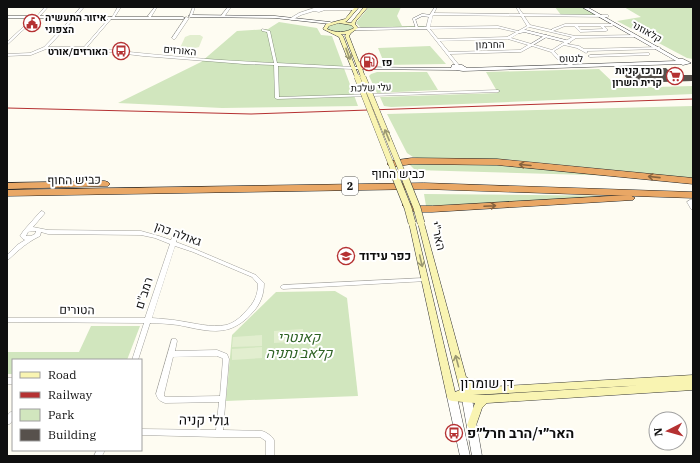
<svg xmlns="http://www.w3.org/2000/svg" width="700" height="463" viewBox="0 0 700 463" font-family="'IBM Plex Serif',Heebo,serif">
	<rect width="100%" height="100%" fill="#fefcf2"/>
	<g fill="#d1e6be">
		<polygon points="369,7 401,7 397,16 402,26 424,26 425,28 361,28 356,23"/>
		<polygon points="555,7 581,7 597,15 561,15"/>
		<polygon points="624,7 693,7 693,59 687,58 617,21 641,17"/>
		<polygon points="279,22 317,28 321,35 332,36 358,106 222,108 118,103 201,62 237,31 268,29"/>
		<path d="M340,22L349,23L354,27V29C345,33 334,35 326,28L327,26Z"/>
		<polygon points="430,46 446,64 385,65 378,48"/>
		<polygon points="599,69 619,88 693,86 693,94 391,107 384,106 380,97 498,93 486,72"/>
		<polygon points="377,72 427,72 438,90 377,93 369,76 371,74"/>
		<polygon points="693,106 693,178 502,159 421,159 413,157 407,153 387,114"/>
		<polygon points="409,164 493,165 625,176 415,170"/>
		<polygon points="424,194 631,196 426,206"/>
		<polygon points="335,291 347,298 358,396 226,401 232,335 276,292"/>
		<polygon points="91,326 140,326 127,360 13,360 13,374 7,374 7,352 79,352"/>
	</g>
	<g fill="#e2eecf">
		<polygon points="190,35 200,35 203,37 199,47 190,49 180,48 185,37"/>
		<polygon points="303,329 304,341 274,343 274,331"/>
		<polygon points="262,335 262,346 232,347 233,337"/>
		<polygon points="262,347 262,358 232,360 232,349"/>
	</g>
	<polygon fill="#57514c" points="666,68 673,75 693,75 693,81 631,83 619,69"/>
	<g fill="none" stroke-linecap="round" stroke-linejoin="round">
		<g stroke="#424242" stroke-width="3">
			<g id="pedestrian">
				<polyline points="417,28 414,19 422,15 431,16"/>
				<polyline points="355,29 428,28"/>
				<polyline points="519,32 525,31 569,42"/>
				<polyline points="531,45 546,36"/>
			</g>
		</g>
		<g stroke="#424242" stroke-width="0.5">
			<g id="minor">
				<polygon points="45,7 48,7 38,18 36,18 7,45 7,42 34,17 36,17"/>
				<polygon points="81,7 84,7 76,17 74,17 74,15"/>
				<path d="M118,7H121L114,18H112L87,47C149,55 211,60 274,63L267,32L262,31V29L270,31L277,63L353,67L355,68L353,69L278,66L279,97L498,90L500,91L498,92L277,99L275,98L274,65L244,64L143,56L85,49H46L31,55L7,56V54L30,53L44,47L72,18L74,19L73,20L48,47H84L110,17H112Z"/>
				<polygon points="155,7 157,7 151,17 149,17 148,16"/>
				<polygon points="193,7 195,7 192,16 189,17"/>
				<polygon points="228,7 231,7 224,17 222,17 221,16"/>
				<polygon points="317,7 356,8 358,9 356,10 325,10 319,12 314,11 301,15 292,20 289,19 299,13"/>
				<path d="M435,7H437L434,13L520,14L516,7H518L523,14L607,15H608V17L524,16L530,25L552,30V29L565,24H612L614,25L612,26H604L608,30L606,31L580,32L574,26H565L553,31L575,36L636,35L638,36L636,37L576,38L567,44L579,46L584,49L659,47L661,48L659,49L587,51L588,52L586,53L577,48L564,45L554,51L561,59L572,64L573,65L571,66L559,61L551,52L532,46L521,52L450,54L459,65L457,66H456L426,28L429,16ZM433,15L521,16L527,26L518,31L498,26L430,27ZM578,26H600L603,29L581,30ZM529,27L572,37L552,50L511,38ZM498,28L516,32L507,37L438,39L430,29ZM508,39L528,45L520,50L449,52L440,41Z"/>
				<polygon points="186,17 189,18 175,39 173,39 172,38"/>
				<polygon points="648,53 649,53 649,55 590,57 588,56 590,55"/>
				<polygon points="690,200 693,200 693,210 691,209 687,202"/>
				<path d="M42,211L45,213L33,227L48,230L141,231L159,236L171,240L174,232H178L179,233L176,242L197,250L256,275L264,283C264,295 260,305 252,313C246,320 238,326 229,329C213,334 194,328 178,325C169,324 159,323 150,323L138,360H132L144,323L7,322V318H145L170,244L155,238L141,235L48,234L41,232L40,236C26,243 20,249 9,259L7,260V255L17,245L25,240L23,239L20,236L24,230L25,229L40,212ZM33,231H36L35,234L31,236H26L28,232ZM175,246L193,252L252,277L258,284C258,295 254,303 246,311C241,317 234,323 226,325C211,328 194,323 180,321C170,319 161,319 152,318Z"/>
				<polygon points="425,278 427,279 428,280 427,281 283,289 281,288 280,287 281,286 283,285"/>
				<path d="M172,339H176L177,341L175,351L217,350L227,354L229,359L223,430L262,431C266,432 272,436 274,440V456H266V441L260,437H217L141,435V429L216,430L219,402L165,403C160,401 158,400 156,394ZM217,356L222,358L223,359L220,396L166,397L164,396V394L173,357Z"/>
				<rect x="7" y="378" width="6" height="6"/>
				<path d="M13,411C13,417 14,423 7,425C7,419 6,413 13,411Z"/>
				<polygon points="97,450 105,450 102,456 94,456"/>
			</g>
		</g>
		<g stroke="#424242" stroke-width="1">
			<g id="tertiary">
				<polygon points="582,7 587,7 679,59 683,59 691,63 683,65 680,64 463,71 456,70 353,69 351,68 353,67 451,68 452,65 462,65 467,68 676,61"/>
				<polygon points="191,15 275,16 330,22 332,23 330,24 275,18 190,17 189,16"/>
				<polygon points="7,16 71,16 73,17 71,18 7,18"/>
				<polygon points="76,17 183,17 185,18 183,19 77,19 75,18"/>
				<polygon points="452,393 455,394 457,397 470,456 460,456 447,397 449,394"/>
				<polygon points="467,395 470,396 472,399 482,456 472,456 462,399 464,396"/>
			</g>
		</g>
		<g stroke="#313131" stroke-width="1">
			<g id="secondary">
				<path d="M355,7H359L347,21L345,22L351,23L364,7H368L356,21L355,24L358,28L351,33L349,36L359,62L375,67L373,68L361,65L365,77L363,78L361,77L345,36L346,34H341L343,36L359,77V78L355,77L339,37L323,29L326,24L345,19ZM339,23L351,25L354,28C345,33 336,33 327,29L329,26Z"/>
				<path d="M412,221L415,223L455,392L460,390L418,223L421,221L424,223L466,377L478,384L488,387L693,375V390L487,403L482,408L475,428L472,429L469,428L467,425L475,403L452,401L449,400L447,397L409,223ZM646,385L485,395H473Z"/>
			</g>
		</g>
		<g stroke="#202020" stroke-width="1">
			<g id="motorway">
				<polygon points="412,158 497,159 693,178 693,184 497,165 412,164 391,167 387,164 391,161"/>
				<polygon points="105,181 108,182 110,184 108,186 7,189 7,183"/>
				<polygon points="424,183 693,192 693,198 424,189 7,196 7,190"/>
				<polygon points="630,195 635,198 633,200 432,212 415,212 402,205 407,202 417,206 432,206"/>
			</g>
		</g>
		<use href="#pedestrian" stroke="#fff" stroke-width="2.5"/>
		<use href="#minor" fill="#fff" fill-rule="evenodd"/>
		<use href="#tertiary" fill="#fff" fill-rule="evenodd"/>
		<use href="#secondary" fill="#f9f4b2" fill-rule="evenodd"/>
		<use href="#motorway" fill="#e9a765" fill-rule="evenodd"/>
		<polyline stroke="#b53132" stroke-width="1" points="7,108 251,114 693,99"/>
		<g stroke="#313131" stroke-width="6" stroke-linecap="butt">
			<g id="secondary-bridge-far1">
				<polyline points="357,77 395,174"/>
				<polyline points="363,77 403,174"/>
			</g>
		</g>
		<g stroke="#313131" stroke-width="8" stroke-linecap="butt">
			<g id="secondary-bridge">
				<polyline points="394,173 408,208 412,223"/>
				<polyline points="403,173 417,208 421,223"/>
			</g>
		</g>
		<use href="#secondary-bridge-far1" stroke="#f9f4b2" stroke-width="5.5"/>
		<use href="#secondary-bridge" stroke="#f9f4b2" stroke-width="7"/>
	</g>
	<defs><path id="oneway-shaft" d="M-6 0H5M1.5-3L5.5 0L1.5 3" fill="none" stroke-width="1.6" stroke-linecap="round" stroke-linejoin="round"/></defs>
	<g stroke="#9b9871">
		<use href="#oneway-shaft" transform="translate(348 54) rotate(70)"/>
		<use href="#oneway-shaft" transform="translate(387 135) rotate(-112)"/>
		<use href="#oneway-shaft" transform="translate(421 261) rotate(77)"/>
		<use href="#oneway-shaft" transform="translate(457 361) rotate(-105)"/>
	</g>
	<g stroke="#87633e">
		<use href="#oneway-shaft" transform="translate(525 165) rotate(-175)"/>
		<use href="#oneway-shaft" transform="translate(654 177) rotate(-174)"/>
		<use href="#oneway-shaft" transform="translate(490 206) rotate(-3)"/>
	</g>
	<defs>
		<g id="civic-ring" transform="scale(0.9)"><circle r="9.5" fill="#fff" stroke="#b53132" stroke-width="1.5"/><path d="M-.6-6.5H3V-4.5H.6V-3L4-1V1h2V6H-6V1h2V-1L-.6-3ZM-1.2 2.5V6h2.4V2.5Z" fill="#b53132"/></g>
		<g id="bus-ring" transform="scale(0.9)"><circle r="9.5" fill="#fff" stroke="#b53132" stroke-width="1.5"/><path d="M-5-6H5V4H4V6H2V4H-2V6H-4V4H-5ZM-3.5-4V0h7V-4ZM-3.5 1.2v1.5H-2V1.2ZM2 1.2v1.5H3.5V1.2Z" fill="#b53132"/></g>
		<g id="fuel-ring" transform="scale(0.9)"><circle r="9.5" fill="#fff" stroke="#b53132" stroke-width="1.5"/><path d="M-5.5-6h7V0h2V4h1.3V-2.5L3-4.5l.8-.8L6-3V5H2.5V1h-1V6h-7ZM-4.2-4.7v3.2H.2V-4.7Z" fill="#b53132"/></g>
		<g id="supermarket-ring" transform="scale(0.9)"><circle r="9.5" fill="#fff" stroke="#b53132" stroke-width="1.5"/><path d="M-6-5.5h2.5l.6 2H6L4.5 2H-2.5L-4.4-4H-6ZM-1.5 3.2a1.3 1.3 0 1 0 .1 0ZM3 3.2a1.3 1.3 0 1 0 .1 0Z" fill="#b53132"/></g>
		<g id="school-ring" transform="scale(0.9)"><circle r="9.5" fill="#fff" stroke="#b53132" stroke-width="1.5"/><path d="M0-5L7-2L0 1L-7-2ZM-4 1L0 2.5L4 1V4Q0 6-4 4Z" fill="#b53132"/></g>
	</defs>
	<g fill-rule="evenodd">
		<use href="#civic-ring" x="32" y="23"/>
		<use href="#bus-ring" x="121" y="51"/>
		<use href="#fuel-ring" x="369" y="62"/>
		<use href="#supermarket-ring" x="675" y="76"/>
		<use href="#school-ring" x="346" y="256"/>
		<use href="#bus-ring" x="454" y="433"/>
	</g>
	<g text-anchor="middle" stroke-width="4" stroke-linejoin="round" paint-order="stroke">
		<g font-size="10" font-weight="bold" fill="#0f0f0f" stroke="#fff" text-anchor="start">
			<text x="45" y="21">איזור התעשיה<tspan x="45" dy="12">הצפוני</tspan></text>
			<text x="108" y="55" text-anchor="end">האורזים/אורט</text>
			<text x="382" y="66">פז</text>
			<text x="662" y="74" text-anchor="end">מרכז קניות<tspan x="662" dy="12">קרית השרון</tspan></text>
		</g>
		<g font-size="10" fill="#0f0f0f" stroke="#fff">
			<text transform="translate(647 31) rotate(29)" y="4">קלאוזנר</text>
			<text transform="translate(490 44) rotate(-1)" y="4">החרמון</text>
			<text transform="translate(180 50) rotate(5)" y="4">האורזים</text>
			<text transform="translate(571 58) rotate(-1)" y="4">לנטוס</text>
			<text transform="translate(371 87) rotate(-2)" y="4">עלי שלכת</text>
		</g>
		<rect fill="#fff" stroke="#575757" stroke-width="1" x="342" y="177" width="16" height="18" rx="3"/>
		<g font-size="11" font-weight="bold" fill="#0f0f0f">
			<text x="350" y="190">2</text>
		</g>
		<g font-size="12" fill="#0f0f0f" stroke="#fff">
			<text x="398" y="178">כביש החוף</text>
			<text transform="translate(74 180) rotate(-1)" y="4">כביש החוף</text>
			<text transform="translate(178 234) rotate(20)" y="4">גאולה כהן</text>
			<text transform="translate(438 236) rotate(76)" y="4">האר"י</text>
			<text transform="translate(144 293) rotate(-72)" y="4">רמב"ם</text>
			<text transform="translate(77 310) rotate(1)" y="4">הטורים</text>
		</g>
		<g font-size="12" font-weight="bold" fill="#0f0f0f" stroke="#fff" text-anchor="start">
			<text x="359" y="260">כפר עידוד</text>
		</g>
		<g font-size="14" font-style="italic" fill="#2e6224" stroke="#fff">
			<text x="299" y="342">קאנטרי<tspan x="299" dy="16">קלאב נתניה</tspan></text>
		</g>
		<g font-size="14" fill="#0f0f0f" stroke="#fff">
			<text x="487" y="388">דן שומרון</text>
			<text transform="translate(204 420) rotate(1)" y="5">גולי קניה</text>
		</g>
		<g font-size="14" font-weight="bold" fill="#0f0f0f" stroke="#fff" text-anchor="start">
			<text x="467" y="438">האר״י/הרב חרל״פ</text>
		</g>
	</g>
	<rect width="700" height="463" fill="none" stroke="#0f0f0f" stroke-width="16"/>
	<rect x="12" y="359" width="130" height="92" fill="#ffffff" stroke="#9f9f9f"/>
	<rect x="20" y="372" width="20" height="6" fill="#f9f4b2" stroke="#9f9f9f"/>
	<text x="48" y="379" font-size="12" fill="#0f0f0f">Road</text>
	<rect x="20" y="392" width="20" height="6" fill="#b53132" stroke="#9f9f9f"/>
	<text x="48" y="399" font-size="12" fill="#0f0f0f">Railway</text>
	<rect x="20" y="409" width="20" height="12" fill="#d1e6be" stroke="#9f9f9f"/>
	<text x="48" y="419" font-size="12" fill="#0f0f0f">Park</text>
	<rect x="20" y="429" width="20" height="12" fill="#57514c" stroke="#9f9f9f"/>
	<text x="48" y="439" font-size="12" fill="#0f0f0f">Building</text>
	<g transform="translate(668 431) rotate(264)"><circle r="19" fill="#ffffff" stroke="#9f9f9f"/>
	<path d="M0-3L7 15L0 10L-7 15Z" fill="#b53132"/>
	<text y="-6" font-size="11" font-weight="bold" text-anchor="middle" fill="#0f0f0f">N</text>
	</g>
</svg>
